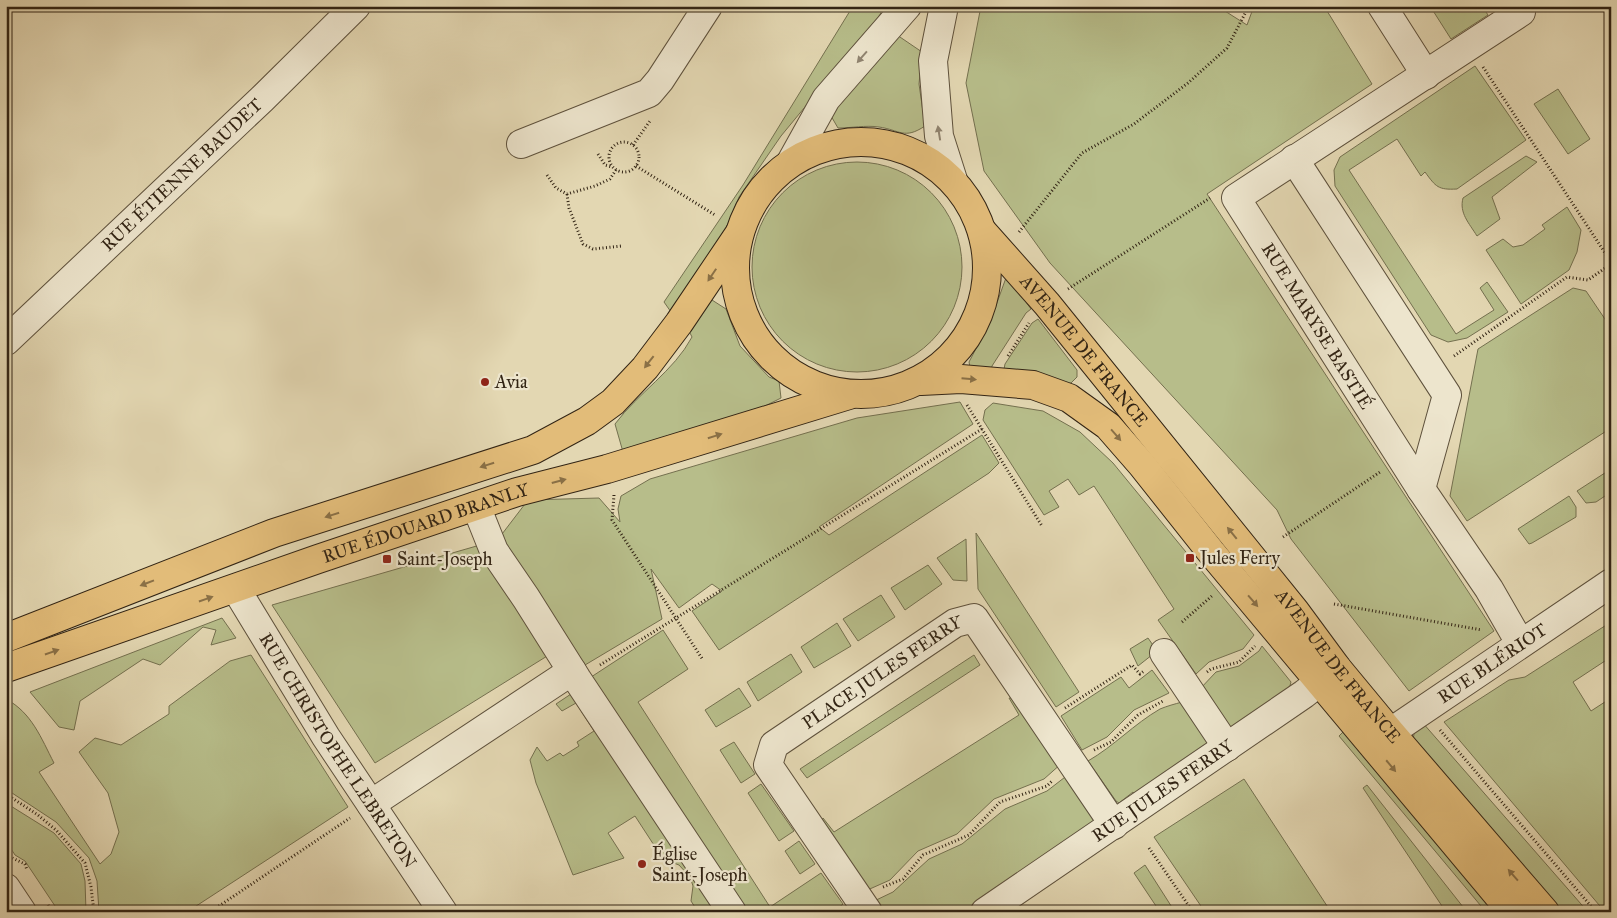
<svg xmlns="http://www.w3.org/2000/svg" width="1617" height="918" viewBox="0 0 1617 918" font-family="'IM FELL Great Primer',serif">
	<rect width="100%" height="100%" fill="#e3d7b2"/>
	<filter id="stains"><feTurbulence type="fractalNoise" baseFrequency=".004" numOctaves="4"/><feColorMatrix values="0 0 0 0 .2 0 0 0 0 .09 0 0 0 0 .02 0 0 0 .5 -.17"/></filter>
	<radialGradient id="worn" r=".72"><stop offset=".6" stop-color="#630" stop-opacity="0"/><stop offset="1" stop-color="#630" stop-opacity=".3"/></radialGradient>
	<g fill="#b7bd8a" stroke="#74704f">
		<polygon points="853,6 878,6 881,13 875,22 781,136 739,197 712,263 671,312 664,302 743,185"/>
		<polygon points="981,6 1217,6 1247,25 1254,6 1324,6 1372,84 1207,194 1494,631 1409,691 1291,539 1277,510 1050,263 984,171 966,83"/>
		<polygon points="1430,6 1482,6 1488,15 1451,39"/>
		<path d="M897,35L922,52L919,84L925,126C904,140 900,130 879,127C866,125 851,128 838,128L831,116L829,105Z"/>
		<path d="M1475,66L1526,140L1457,189C1438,190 1436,187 1425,172L1421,176L1397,139L1349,170L1456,334L1494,310L1480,288L1487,282L1508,312L1467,338L1448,342L1431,335L1335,186L1334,170L1340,157Z"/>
		<polygon points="1558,89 1590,139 1568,154 1534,104"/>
		<path d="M1526,156L1537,162L1492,197L1500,219L1477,236C1469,223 1459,213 1463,198Z"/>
		<circle cx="857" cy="267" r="105"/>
		<polygon points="1567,207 1581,230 1577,252 1569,270 1521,304 1486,250 1503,239 1513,247 1523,245 1545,229 1542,225"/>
		<polygon points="1007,275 1031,309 1026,313 992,366 991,371 970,367 969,362 990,322"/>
		<polygon points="1573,288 1586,291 1611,328 1611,428 1467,521 1450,496 1478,349"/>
		<path d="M712,300L726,309L740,346L769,377L779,381L781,398L765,406L623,452L615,424C638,393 674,371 692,337L685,323L702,301Z"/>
		<polygon points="1038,319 1077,370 1077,377 1071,383 1066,384 1004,369 1005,364 1032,323"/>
		<polygon points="960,402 973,424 819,527 829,535 982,435 999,463 989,473 719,650 692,611 722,591 712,584 679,608 651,569 662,619 580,668 499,538 528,500 599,498 620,522 618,509 621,496 650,479 857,418"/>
		<polygon points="993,403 1043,411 1080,432 1113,463 1254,635 1243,649 1209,662 1196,674 1158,620 1174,609 1094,486 1079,495 1068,479 1049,491 1059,507 1044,515 983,420 985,410"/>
		<polygon points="1611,469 1611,492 1596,502 1586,503 1577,491"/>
		<polygon points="1569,496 1576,507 1576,517 1532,543 1529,544 1518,529"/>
		<polygon points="976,533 1079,692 1056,707 978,589"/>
		<polygon points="966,539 967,581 953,580 937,558"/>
		<polygon points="487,543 552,653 375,763 272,605"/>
		<polygon points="928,565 942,584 905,610 891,588"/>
		<polygon points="881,595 895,617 858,641 843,619"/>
		<polygon points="222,618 236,638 211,645 216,630 203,627 160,665 143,659 80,701 74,730 59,727 30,692"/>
		<polygon points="1611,622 1611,657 1573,682 1591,711 1611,698 1611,908 1609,912 1605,912 1444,722 1509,680 1525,677"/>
		<polygon points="837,623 851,646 814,668 801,647"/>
		<polygon points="663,630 688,669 638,702 770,907 821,873 843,904 834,912 735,912 585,681"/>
		<polygon points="1148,638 1157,651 1138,666 1130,649"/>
		<polygon points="1262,646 1291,682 1288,693 1227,733 1199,690 1216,672 1239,666 1259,651"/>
		<polygon points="791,654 802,672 758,701 747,682"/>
		<path d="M251,655L348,807L187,912H99L97,881L89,858L56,822L6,789V699C32,713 41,738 54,763L39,772L100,864L111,854L119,832L108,793L79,752L95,738L121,745L169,714V706L230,661Z"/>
		<polygon points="974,655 980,665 807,778 800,769"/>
		<polygon points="1152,670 1169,693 1134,710 1107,737 1082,750 1061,716 1121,677 1129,688"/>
		<polygon points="739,688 751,706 716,727 705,710"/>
		<polygon points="577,690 724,912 698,912 691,901 693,886 690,877 679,865 663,859 635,816 608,833 624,858 573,875 536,783 530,760 537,747 547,761 560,753 563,756 579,746 577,742 594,731 576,703 562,711 556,704"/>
		<polygon points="1009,698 1014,698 1062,763 1044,779 994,799 957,834 918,851 890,880 863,892 819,826 823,818 834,832 1019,715"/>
		<path d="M1182,702L1206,738L1207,747L1138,798L1133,792L1119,803L1116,801L1088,761C1114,746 1134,724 1160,709C1167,706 1175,704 1182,702Z"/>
		<path d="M1422,722L1588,912H1554L1415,748C1412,735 1413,733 1422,722Z"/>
		<polygon points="1347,728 1498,912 1486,912 1339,736"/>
		<polygon points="734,742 755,774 741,783 720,750"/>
		<polygon points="1069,774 1097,817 1092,828 964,912 876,912 870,903 893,892 929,859 962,844 1005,809 1047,791"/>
		<polygon points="1244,779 1331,912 1205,912 1154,837"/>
		<polygon points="761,784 794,831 779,841 748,793"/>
		<polygon points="1367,785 1467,912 1446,912 1363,788"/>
		<polygon points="6,803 54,833 81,864 85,881 86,912 59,912 25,861 15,855 6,841"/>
		<polygon points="799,841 815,864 800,874 785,851"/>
		<polygon points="1145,865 1175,912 1160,912 1134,873"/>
	</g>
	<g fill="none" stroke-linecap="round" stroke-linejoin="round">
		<g stroke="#5e513c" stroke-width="30">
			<g id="minor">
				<polyline points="944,6 933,61 939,136 953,180"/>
				<polyline points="1382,6 1426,75"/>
				<polyline points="521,144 649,93 660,80 708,6"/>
				<polyline points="1294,159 1447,395 1421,489"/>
				<polyline points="791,162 826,99 907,6"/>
				<path id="s1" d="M6,341L262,99L356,6"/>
				<polyline points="476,506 494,551 526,598 577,679 732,912"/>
				<path id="s2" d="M236,589L326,737L443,912"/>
				<polyline points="1520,643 1489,589 1421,489 1236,198 1521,12"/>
				<polyline points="1164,653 1227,747"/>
				<path id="s3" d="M1373,744L1611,583"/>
				<polyline points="371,804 572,671"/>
				<polyline points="6,888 22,912"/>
				<path id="s4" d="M868,912L768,765L774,745L955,623L974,618L1114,825"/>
				<path id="s5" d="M985,912L1304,694L1337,668"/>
			</g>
		</g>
		<g stroke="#322414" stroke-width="30">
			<g id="major">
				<circle cx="861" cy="268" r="126"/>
				<path id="s6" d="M983,232L1047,304L1295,611L1337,668L1390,732L1545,912"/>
				<polyline points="921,381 961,379 1033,385 1069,398 1108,426 1142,465 1211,552 1512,912"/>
				<polyline points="6,638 274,533 533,450 587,421 613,402 645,368 679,323 739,234"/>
				<path id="s7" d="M6,668L318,559L517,492L607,469L849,395"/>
			</g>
		</g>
		<g stroke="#322414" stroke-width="3" stroke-dasharray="1 2.5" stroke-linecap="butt">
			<polyline points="1483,67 1611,262"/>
			<circle cx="624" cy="157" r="15"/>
			<polyline points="633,145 650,121"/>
			<polyline points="598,154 605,165 612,167"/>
			<polyline points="636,166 715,215"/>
			<polyline points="547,175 556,188 567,194 595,186 610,179 616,170"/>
			<polyline points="567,194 569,208 583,244 593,249 622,246"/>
			<polyline points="1019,232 1082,153 1134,124 1188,83 1227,48 1249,6"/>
			<polyline points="1068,289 1210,198"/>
			<polyline points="1008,356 1029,323"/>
			<polyline points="1454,356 1567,277 1588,280 1611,264"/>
			<polyline points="967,405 1042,526"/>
			<polyline points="614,495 612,520 703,660"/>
			<polyline points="1283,537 1380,472"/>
			<polyline points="1334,604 1482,630"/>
			<polyline points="1182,622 1213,595"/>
			<polyline points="600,665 982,429"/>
			<polyline points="1207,672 1211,669 1239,662 1255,646"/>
			<polyline points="1065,708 1132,665 1140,674 1144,671"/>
			<polyline points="1440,730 1596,912"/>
			<polyline points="1094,750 1111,742 1138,715 1163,701"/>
			<polyline points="6,794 38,815 56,830 85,863 91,887 94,912"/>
			<polyline points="1149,848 1193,912"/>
			<polyline points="6,855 25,864 27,870"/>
			<polyline points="883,887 903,879 923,855 969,835 1000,802 1047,786 1053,780"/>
			<polyline points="48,905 52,912"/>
			<polyline points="210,912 350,818"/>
		</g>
		<use href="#minor" stroke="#ede5cd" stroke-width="28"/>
		<use href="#major" stroke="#e2bc79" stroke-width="28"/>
	</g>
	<defs><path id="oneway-solid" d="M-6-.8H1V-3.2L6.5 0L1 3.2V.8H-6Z" transform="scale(1.25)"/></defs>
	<g fill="#908470">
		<use href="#oneway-solid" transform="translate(862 57) rotate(131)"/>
		<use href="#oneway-solid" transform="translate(939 133) rotate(-99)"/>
	</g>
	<g fill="#8a7046">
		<use href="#oneway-solid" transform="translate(712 275) rotate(124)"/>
		<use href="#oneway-solid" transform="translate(649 362) rotate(128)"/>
		<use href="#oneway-solid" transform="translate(969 379) rotate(5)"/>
		<use href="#oneway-solid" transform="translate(1116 435) rotate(49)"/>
		<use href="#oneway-solid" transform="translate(715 436) rotate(-17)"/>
		<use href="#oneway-solid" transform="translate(487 465) rotate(162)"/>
		<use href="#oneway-solid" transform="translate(559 481) rotate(-15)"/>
		<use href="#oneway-solid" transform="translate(332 515) rotate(162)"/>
		<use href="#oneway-solid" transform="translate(1232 533) rotate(-129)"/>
		<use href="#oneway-solid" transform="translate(147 583) rotate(159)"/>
		<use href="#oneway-solid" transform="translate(206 599) rotate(-19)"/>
		<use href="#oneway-solid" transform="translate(1253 601) rotate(49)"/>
		<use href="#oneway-solid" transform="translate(52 652) rotate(-19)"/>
		<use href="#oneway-solid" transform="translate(1391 766) rotate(50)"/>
		<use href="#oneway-solid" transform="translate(1513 875) rotate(-131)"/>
	</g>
	<g fill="#8f2418" stroke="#ede5cd" stroke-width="2">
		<circle cx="485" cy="382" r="5"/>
		<rect x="1185" y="553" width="10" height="10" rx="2.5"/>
		<rect x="382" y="554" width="10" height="10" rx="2.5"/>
		<circle cx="642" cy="864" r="5"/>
	</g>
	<g text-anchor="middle" stroke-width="4.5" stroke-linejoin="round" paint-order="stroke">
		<g font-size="18" fill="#322414" stroke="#ede5cd">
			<text dy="6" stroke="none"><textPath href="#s1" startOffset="242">RUE ÉTIENNE BAUDET</textPath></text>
			<text transform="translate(1317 326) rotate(58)" y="6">RUE MARYSE BASTIÉ</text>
			<text dy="6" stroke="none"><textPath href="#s6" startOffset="156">AVENUE DE FRANCE</textPath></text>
			<text dy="6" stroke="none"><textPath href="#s7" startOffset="444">RUE ÉDOUARD BRANLY</textPath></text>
			<text dy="6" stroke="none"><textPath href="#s3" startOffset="144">RUE BLÉRIOT</textPath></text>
			<text dy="6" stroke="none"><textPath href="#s6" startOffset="561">AVENUE DE FRANCE</textPath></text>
			<text dy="6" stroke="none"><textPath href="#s4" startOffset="329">PLACE JULES FERRY</textPath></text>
			<text dy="6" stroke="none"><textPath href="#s2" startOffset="191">RUE CHRISTOPHE LEBRETON</textPath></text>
			<text dy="6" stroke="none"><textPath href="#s5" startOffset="215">RUE JULES FERRY</textPath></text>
		</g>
		<g font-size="18" fill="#322414" stroke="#ede5cd" text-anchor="start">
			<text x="495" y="388">Avia</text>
			<text x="1200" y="564">Jules Ferry</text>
			<text x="397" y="565">Saint-Joseph</text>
			<text x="652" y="860">Église<tspan x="652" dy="21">Saint-Joseph</tspan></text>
		</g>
	</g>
	<rect width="1617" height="918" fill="none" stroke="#e3d7b2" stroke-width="25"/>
	<rect x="8" y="8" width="1602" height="903" fill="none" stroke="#322414" stroke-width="2.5"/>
	<rect x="12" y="12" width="1592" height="893" fill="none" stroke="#322414"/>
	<rect width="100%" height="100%" filter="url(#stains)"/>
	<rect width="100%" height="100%" fill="url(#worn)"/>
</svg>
